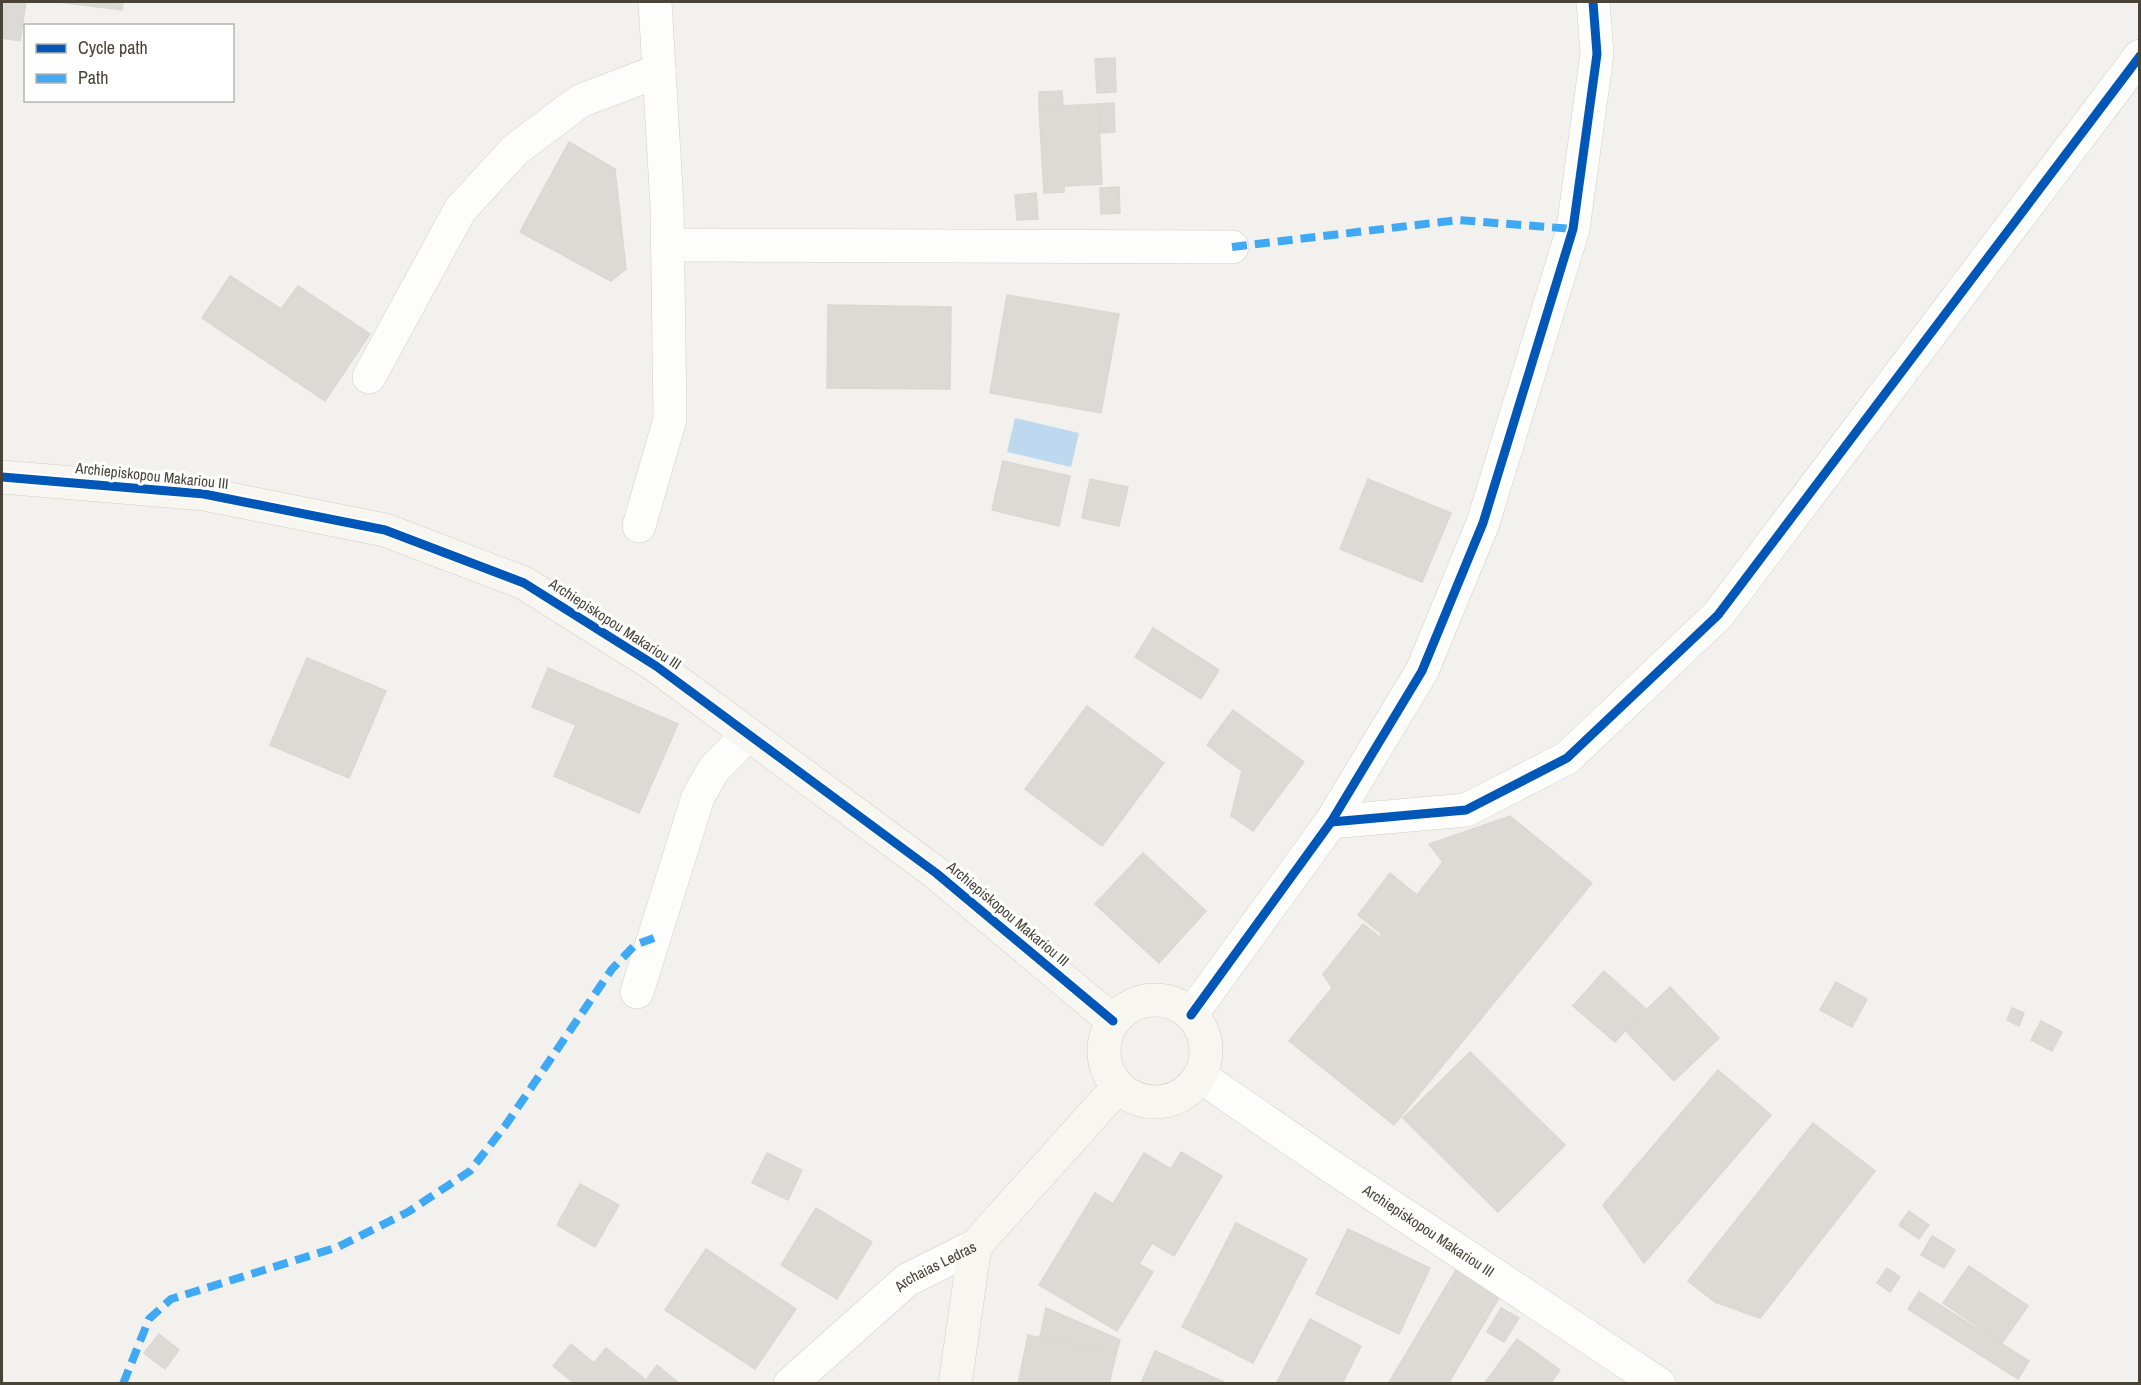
<svg xmlns="http://www.w3.org/2000/svg" width="2141" height="1385" viewBox="0 0 2141 1385" font-family="'Archivo Narrow',sans-serif">
	<rect width="100%" height="100%" fill="#f2f1ed"/>
	<polygon fill="#bed8f0" points="1015,418 1079,433 1071,467 1007,452"/>
	<g fill="#dcdad5" stroke="#dbd8d3" stroke-width="1.5">
		<polygon points="2,2 26,2 20,41 2,38"/>
		<polygon points="58,2 123,2 122,10"/>
		<polygon points="1115,58 1116,92 1097,93 1095,59"/>
		<polygon points="1062,91 1063,106 1039,107 1039,92"/>
		<polygon points="1114,103 1115,132 1100,133 1098,104"/>
		<polygon points="1098,104 1102,184 1064,186 1064,192 1044,193 1039,107"/>
		<polygon points="569,142 615,169 626,269 611,281 520,232"/>
		<polygon points="1119,187 1120,213 1101,214 1100,188"/>
		<polygon points="1036,193 1038,219 1017,220 1015,195"/>
		<polygon points="230,276 281,309 298,286 370,334 325,401 202,318"/>
		<polygon points="1007,295 1119,314 1101,413 990,393"/>
		<polygon points="828,305 951,307 950,389 827,388"/>
		<polygon points="1003,461 1070,476 1059,526 992,510"/>
		<polygon points="1090,479 1128,487 1119,526 1082,518"/>
		<polygon points="1368,479 1451,513 1422,582 1340,549"/>
		<polygon points="1153,628 1219,670 1201,699 1135,657"/>
		<polygon points="307,658 386,691 349,778 270,745"/>
		<polygon points="548,668 678,724 639,813 554,776 576,725 532,707"/>
		<polygon points="1087,706 1164,763 1102,846 1025,789"/>
		<polygon points="1233,710 1304,762 1253,831 1231,816 1242,771 1207,745"/>
		<polygon points="1510,816 1592,883 1394,1125 1289,1041 1332,988 1323,974 1363,924 1380,937 1382,934 1358,915 1390,873 1417,895 1443,862 1429,844"/>
		<polygon points="1143,853 1206,911 1159,963 1095,904"/>
		<polygon points="1604,971 1645,1008 1615,1042 1573,1006"/>
		<polygon points="1836,982 1867,999 1852,1027 1820,1010"/>
		<polygon points="1670,987 1719,1038 1674,1081 1625,1030"/>
		<polygon points="2012,1008 2024,1013 2019,1026 2007,1020"/>
		<polygon points="2041,1021 2062,1032 2052,1051 2031,1040"/>
		<polygon points="1470,1052 1565,1145 1498,1212 1403,1118"/>
		<polygon points="1718,1070 1771,1115 1644,1263 1603,1205"/>
		<polygon points="1813,1123 1875,1171 1760,1318 1715,1302 1688,1281"/>
		<polygon points="1181,1152 1222,1176 1174,1256 1152,1243 1139,1264 1153,1272 1117,1331 1039,1285 1095,1193 1113,1204 1144,1153 1171,1169"/>
		<polygon points="767,1153 802,1170 788,1200 752,1183"/>
		<polygon points="580,1184 619,1205 595,1247 557,1225"/>
		<polygon points="816,1208 872,1242 837,1299 781,1265"/>
		<polygon points="1909,1211 1929,1225 1919,1239 1899,1225"/>
		<polygon points="1236,1223 1307,1259 1253,1363 1182,1327"/>
		<polygon points="1348,1229 1430,1268 1399,1334 1316,1294"/>
		<polygon points="1932,1236 1955,1250 1944,1268 1921,1255"/>
		<polygon points="706,1249 796,1309 755,1369 665,1310"/>
		<polygon points="1969,1266 2028,1306 2002,1343 1943,1303"/>
		<polygon points="1887,1268 1900,1277 1890,1292 1877,1283"/>
		<polygon points="1456,1270 1500,1296 1448,1384 1388,1384"/>
		<polygon points="1919,1292 2029,1361 2018,1379 1908,1309"/>
		<polygon points="1046,1308 1120,1340 1116,1354 1040,1337"/>
		<polygon points="1501,1308 1519,1318 1504,1342 1487,1332"/>
		<polygon points="1310,1319 1361,1346 1342,1384 1276,1384"/>
		<polygon points="159,1334 179,1350 165,1369 144,1353"/>
		<polygon points="1028,1335 1116,1354 1109,1384 1018,1384"/>
		<polygon points="1517,1339 1560,1370 1550,1384 1484,1384"/>
		<polygon points="571,1344 594,1363 606,1348 646,1380 657,1365 680,1384 575,1384 553,1366"/>
		<polygon points="1155,1351 1228,1384 1141,1383"/>
	</g>
	<g fill="none" stroke-linecap="round" stroke-linejoin="round">
		<g stroke="#d0cfca" stroke-width="34">
			<g id="street">
				<polyline points="667,245 1232,247"/>
				<polyline points="369,377 460,210 515,150 580,101 659,71"/>
				<polyline points="639,526 670,419 667,206 655,2"/>
				<polyline points="1331,822 1466,810 1567,758 1718,615 2140,56"/>
				<polyline points="637,992 698,797 714,769 748,735"/>
				<polyline points="1191,1015 1331,822 1422,671 1483,523 1573,229 1597,54 1593,2"/>
				<path id="s1" d="M1200,1076L1335,1169L1659,1384"/>
				<path id="s2" d="M790,1384L907,1280L975,1246"/>
			</g>
		</g>
		<g stroke="#d2cec4" stroke-width="34">
			<g id="secondary">
				<polyline points="2,477 204,494 385,530 524,583 656,666 936,873 1113,1021"/>
				<circle cx="1155" cy="1051" r="51"/>
				<polyline points="955,1384 975,1246 1118,1087"/>
			</g>
		</g>
		<use href="#street" stroke="#fdfdfc" stroke-width="33"/>
		<use href="#secondary" stroke="#f7f6f0" stroke-width="33"/>
		<g stroke="#3fa9f5" stroke-width="8" stroke-dasharray="15 8" stroke-linecap="butt">
			<polyline points="1232,247 1458,220 1573,229"/>
			<polyline points="123,1384 149,1319 171,1299 338,1247 408,1212 470,1171 505,1126 612,969 635,945 654,938"/>
		</g>
		<g stroke="#fff" stroke-width="13">
			<g id="cycleway">
				<polyline points="2,477 204,494 385,530 524,583 656,666 936,873 1113,1021"/>
				<polyline points="1331,822 1466,810 1567,758 1718,615 2140,56"/>
				<polyline points="1191,1015 1331,822 1422,671 1483,523 1573,229 1597,54 1593,2"/>
			</g>
		</g>
		<use href="#cycleway" stroke="#0057b8" stroke-width="9"/>
	</g>
	<g text-anchor="middle" stroke-width="6" stroke-linejoin="round" paint-order="stroke">
		<g font-size="15" fill="#494338" stroke="#fff">
			<text transform="translate(152 476) rotate(6)" y="5">Archiepiskopou Makariou III</text>
			<text transform="translate(615 624) rotate(33)" y="5">Archiepiskopou Makariou III</text>
			<text transform="translate(1008 914) rotate(40)" y="5">Archiepiskopou Makariou III</text>
			<text dy="5" stroke="none"><textPath href="#s1" startOffset="276">Archiepiskopou Makariou III</textPath></text>
			<text dy="5" stroke="none"><textPath href="#s2" startOffset="188">Archaias Ledras</textPath></text>
		</g>
	</g>
	<rect width="2141" height="1385" fill="none" stroke="#494338" stroke-width="6"/>
	<rect x="24" y="24" width="210" height="78" fill="#ffffff" stroke="#b6b4af" stroke-width="1.5"/>
	<rect x="36" y="44" width="30" height="9" fill="#0057b8" stroke="#b6b4af" stroke-width="1.5"/>
	<text x="78" y="54" font-size="18" fill="#494338">Cycle path</text>
	<rect x="36" y="74" width="30" height="9" fill="#3fa9f5" stroke="#b6b4af" stroke-width="1.5"/>
	<text x="78" y="84" font-size="18" fill="#494338">Path</text>
</svg>
